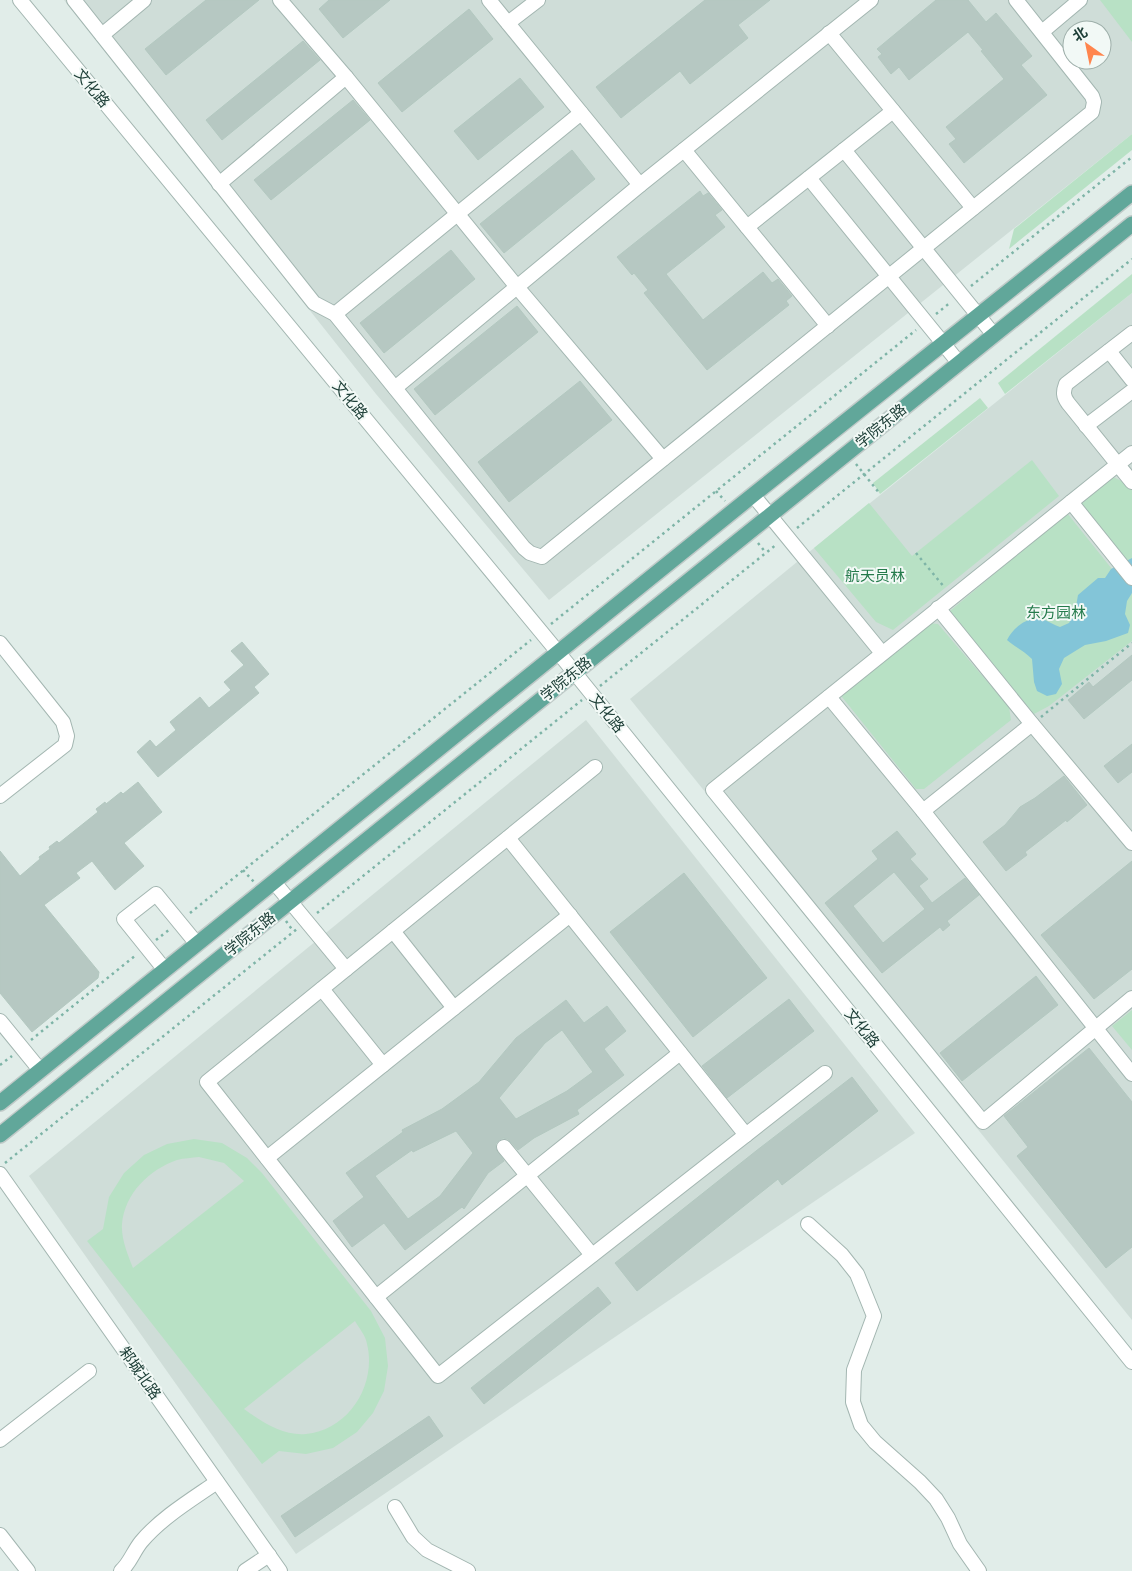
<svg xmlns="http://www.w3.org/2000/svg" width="1132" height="1571" viewBox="0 0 1132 1571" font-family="Montserrat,'Noto Sans SC',sans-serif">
	<rect width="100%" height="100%" fill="#e1ede9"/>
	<g fill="#cfddd8" fill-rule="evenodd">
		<path d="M64,0H1132V134L549,600L376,394ZM1072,30H1102V60H1072Z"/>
		<polygon points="1132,293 1132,1320 630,699 814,548"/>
		<polygon points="586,720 915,1133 296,1554 29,1176"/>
	</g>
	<g fill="#b8e1c5" fill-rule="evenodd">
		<polygon points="1100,0 1132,0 1132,42"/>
		<polygon points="1132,134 1132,150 1009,249 1014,229"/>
		<polygon points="1132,274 1132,293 1005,394 998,383"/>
		<polygon points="980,398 988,408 880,494 873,483"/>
		<polygon points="1032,460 1059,496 893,630 876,622 814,548 869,503 912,556"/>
		<polygon points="1113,477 1128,484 1132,489 1132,567 1081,504"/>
		<polygon points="1067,513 1132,594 1132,641 1049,706 1034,714 950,611"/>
		<polygon points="928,623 938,624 1009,707 1011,720 924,789 916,789 842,697 842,691"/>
		<polygon points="1132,1010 1132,1050 1112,1026"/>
		<path d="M194,1139L222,1143L247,1158L262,1173L371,1311L385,1338L388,1366L384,1391L373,1413L357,1432L333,1448L306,1454L279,1451L262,1464L87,1241L103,1229L109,1197L124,1173L144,1155L167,1144ZM199,1157L224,1163L244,1181L133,1268C128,1255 121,1239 122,1224C125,1193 149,1170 177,1160C184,1158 192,1158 199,1157ZM355,1321C359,1328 366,1336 367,1344C377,1384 349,1430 306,1434C283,1436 262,1422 244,1409Z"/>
	</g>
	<path fill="#83c5d8" d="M1132,558V593L1127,601L1125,614L1130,625L1128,633L1106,641L1085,645L1064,658L1059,669L1062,684L1056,694L1047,696L1037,691L1034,682L1032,659C1024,651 1015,647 1007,640C1013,628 1027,616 1042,619C1048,621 1054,625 1060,627L1069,623L1075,612L1078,595L1098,578H1105L1111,569Z"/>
	<g fill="#b6c8c2" stroke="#b3c8c0" fill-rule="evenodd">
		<polygon points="206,0 259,0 166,75 145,49"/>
		<polygon points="329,0 390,0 343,38 319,9"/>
		<polygon points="705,0 770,0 738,25 748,38 690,84 680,71 621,118 596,87"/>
		<polygon points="936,0 968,0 986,22 996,13 1032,56 1021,65 1047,95 964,163 949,144 956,139 946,127 1004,79 981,51 983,50 968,32 909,80 899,67 891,74 878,57 882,54 877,49"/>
		<polygon points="469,9 493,39 402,112 378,83"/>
		<polygon points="303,41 320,60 222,140 206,120"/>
		<polygon points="520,78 544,107 478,160 454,131"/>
		<polygon points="353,100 370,120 271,200 254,180"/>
		<polygon points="572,150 595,179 504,253 480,224"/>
		<polygon points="700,191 703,196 708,193 722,210 715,215 725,227 666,274 703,320 763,272 772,283 778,279 792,296 786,301 789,305 707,370 644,293 648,290 634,273 632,275 617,257"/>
		<polygon points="451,250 475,279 384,353 360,323"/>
		<polygon points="517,306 538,332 435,415 414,389"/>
		<polygon points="580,381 612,420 509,502 478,462"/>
		<polygon points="242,642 269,674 254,687 259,693 158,777 137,752 150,740 156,747 176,730 170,722 200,697 209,708 231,690 224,682 244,665 231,651"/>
		<polygon points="1132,655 1132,680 1084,719 1068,700 1089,682 1093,687"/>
		<polygon points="1132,744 1132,772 1118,783 1104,766"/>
		<polygon points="1064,776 1087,805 1067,822 1066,820 1025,852 1027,855 1006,871 983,842 1005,825 1020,807 1035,798"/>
		<polygon points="138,782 162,812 124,843 144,866 115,890 92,861 76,873 80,878 44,905 99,972 98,978 32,1032 0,993 0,851 20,876 40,859 39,857 50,849 49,847 57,841 59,843 98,812 96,809 105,802 106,804 121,792 123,794"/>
		<path d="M897,831L916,854L910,859L928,879L919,886L932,903L965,878L979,895L947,921L950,925L943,931L940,927L882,973L825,903L878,859L872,851ZM894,872L925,909L883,943L853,906Z"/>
		<polygon points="1132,861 1132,969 1094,999 1041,935"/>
		<polygon points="684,873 767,978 693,1037 610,932"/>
		<polygon points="1036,976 1058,1005 962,1081 940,1053"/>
		<polygon points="789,999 814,1031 727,1098 702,1066"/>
		<path d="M566,1000L584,1023L607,1006L626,1031L604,1049L624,1075L577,1110L579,1114L534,1138L518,1150L508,1139L503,1138L499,1140L496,1143V1149L504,1161L488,1173L464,1209L462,1207L405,1250L384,1223L352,1247L333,1221L364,1197L346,1173L403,1132L402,1130L442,1109L479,1082L516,1038ZM562,1030L593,1072L567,1091L516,1119L499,1098L545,1043ZM456,1131L473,1153L440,1196L408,1219L375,1176L412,1150L413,1152Z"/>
		<polygon points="1089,1048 1132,1102 1132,1247 1106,1268 1017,1156 1028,1147 1004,1116"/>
		<polygon points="852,1077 878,1111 782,1185 778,1179 637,1291 615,1263 756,1151"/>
		<polygon points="598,1287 611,1303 484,1404 471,1388"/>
		<polygon points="429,1416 443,1436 295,1537 281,1516"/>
	</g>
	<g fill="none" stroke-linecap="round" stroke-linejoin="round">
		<g stroke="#a3b6b1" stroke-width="16">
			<g id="minor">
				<polyline points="20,0 566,662 1132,1362"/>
				<polyline points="74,0 314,303 335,314 524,548 530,553 542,557 1092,112 1094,102 1092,96 1016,0"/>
				<polyline points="280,0 346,77 517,287 663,459"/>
				<polyline points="489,0 640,185"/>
				<polyline points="508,23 538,0"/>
				<polyline points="1042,32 1080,0"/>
				<polyline points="829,33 973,208"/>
				<polyline points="102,35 144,0"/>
				<polyline points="684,150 828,326"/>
				<polyline points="844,150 994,335"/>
				<polyline points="809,178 959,363"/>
				<polyline points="219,184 346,77"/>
				<polyline points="747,227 893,111"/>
				<polyline points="335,314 581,113"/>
				<path d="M1132,333L1066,384C1063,392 1063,396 1068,403L1132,482"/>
				<polyline points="1109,351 1132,380"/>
				<polyline points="395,388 640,185 871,0"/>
				<polyline points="1086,426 1132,391"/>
				<polyline points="1132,453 713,790 983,1122 1132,998"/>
				<polyline points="753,495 882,653"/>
				<polyline points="1071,502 1132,578"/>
				<polyline points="938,608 1032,724 1132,843"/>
				<polyline points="0,643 63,722 67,736 65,745 0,796"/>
				<polyline points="829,697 923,811 1132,1074"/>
				<polyline points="595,767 207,1082 438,1376 825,1073"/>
				<polyline points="923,811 1032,724"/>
				<polyline points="508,838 746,1135"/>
				<polyline points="274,882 346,969"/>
				<polyline points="393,931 454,1008"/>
				<polyline points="165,970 124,919 156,894 197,944"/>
				<polyline points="322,989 383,1065"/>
				<polyline points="0,1021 40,1070"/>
				<polyline points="504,1147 592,1255"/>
				<polyline points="267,1158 570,915"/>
				<polyline points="0,1174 280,1571"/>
				<polyline points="808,1224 842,1255 857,1274 874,1316 854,1370 853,1402 861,1425 875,1442 920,1482 936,1499 948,1518 960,1544 979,1571"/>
				<polyline points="376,1297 680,1053"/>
				<polyline points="0,1440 89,1371"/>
				<polyline points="395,1507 413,1537 427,1550 468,1571"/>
				<polyline points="0,1535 28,1571"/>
				<path d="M121,1571C130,1563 133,1552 141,1542C161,1518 191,1500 217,1482"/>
				<polyline points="245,1571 269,1555"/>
			</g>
		</g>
		<g stroke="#c0cac8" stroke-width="18">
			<g id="major">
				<polyline points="0,1103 753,495 1132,193"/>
				<polyline points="0,1135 1132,224"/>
			</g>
		</g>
		<g stroke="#7eb4a7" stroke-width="2.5" stroke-dasharray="2.5 4" stroke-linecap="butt">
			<polyline points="971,286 1132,157"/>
			<polyline points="936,314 951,302"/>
			<polyline points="856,464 880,494"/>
			<polyline points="716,491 725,501"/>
			<polyline points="797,528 1132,259"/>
			<polyline points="758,543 766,553"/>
			<polyline points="916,553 945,588"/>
			<polyline points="551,624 916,330"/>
			<polyline points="600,686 777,544"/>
			<polyline points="1041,717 1132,643"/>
			<polyline points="243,870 254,882"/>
			<polyline points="190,913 531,640"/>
			<polyline points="317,913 582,700"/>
			<polyline points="286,921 293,931"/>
			<polyline points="156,940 170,929"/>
			<polyline points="31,1040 136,955"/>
			<polyline points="0,1065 12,1056"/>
			<polyline points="5,1163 297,929"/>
		</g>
		<use href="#minor" stroke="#fff" stroke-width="14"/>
		<use href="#major" stroke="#61a79a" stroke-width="15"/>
	</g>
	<g text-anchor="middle" stroke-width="4" stroke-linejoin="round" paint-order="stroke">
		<g font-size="15" fill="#1f4039" stroke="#f2f9f6">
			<text transform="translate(92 88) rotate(50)" y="5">文化路</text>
			<text transform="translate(350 400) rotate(50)" y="5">文化路</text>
			<text transform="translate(881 426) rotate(-39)" y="5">学院东路</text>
			<text transform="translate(566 679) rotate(-39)" y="5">学院东路</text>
			<text transform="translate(607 713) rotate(51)" y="5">文化路</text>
			<text transform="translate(250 934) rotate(-39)" y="5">学院东路</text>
			<text transform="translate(862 1028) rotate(51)" y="5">文化路</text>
			<text transform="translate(140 1373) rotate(55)" y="5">邾城北路</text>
		</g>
		<g font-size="15" fill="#257b4c" stroke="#f2f9f6">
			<text x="875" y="581">航天员林</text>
			<text x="1056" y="618">东方园林</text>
		</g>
	</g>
	<g transform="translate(1087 45) rotate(327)"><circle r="24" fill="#f2f9f6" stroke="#9eafaa"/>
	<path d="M0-4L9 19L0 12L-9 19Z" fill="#ff854d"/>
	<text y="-8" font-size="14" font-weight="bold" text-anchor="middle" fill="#1f4039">北</text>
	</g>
</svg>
